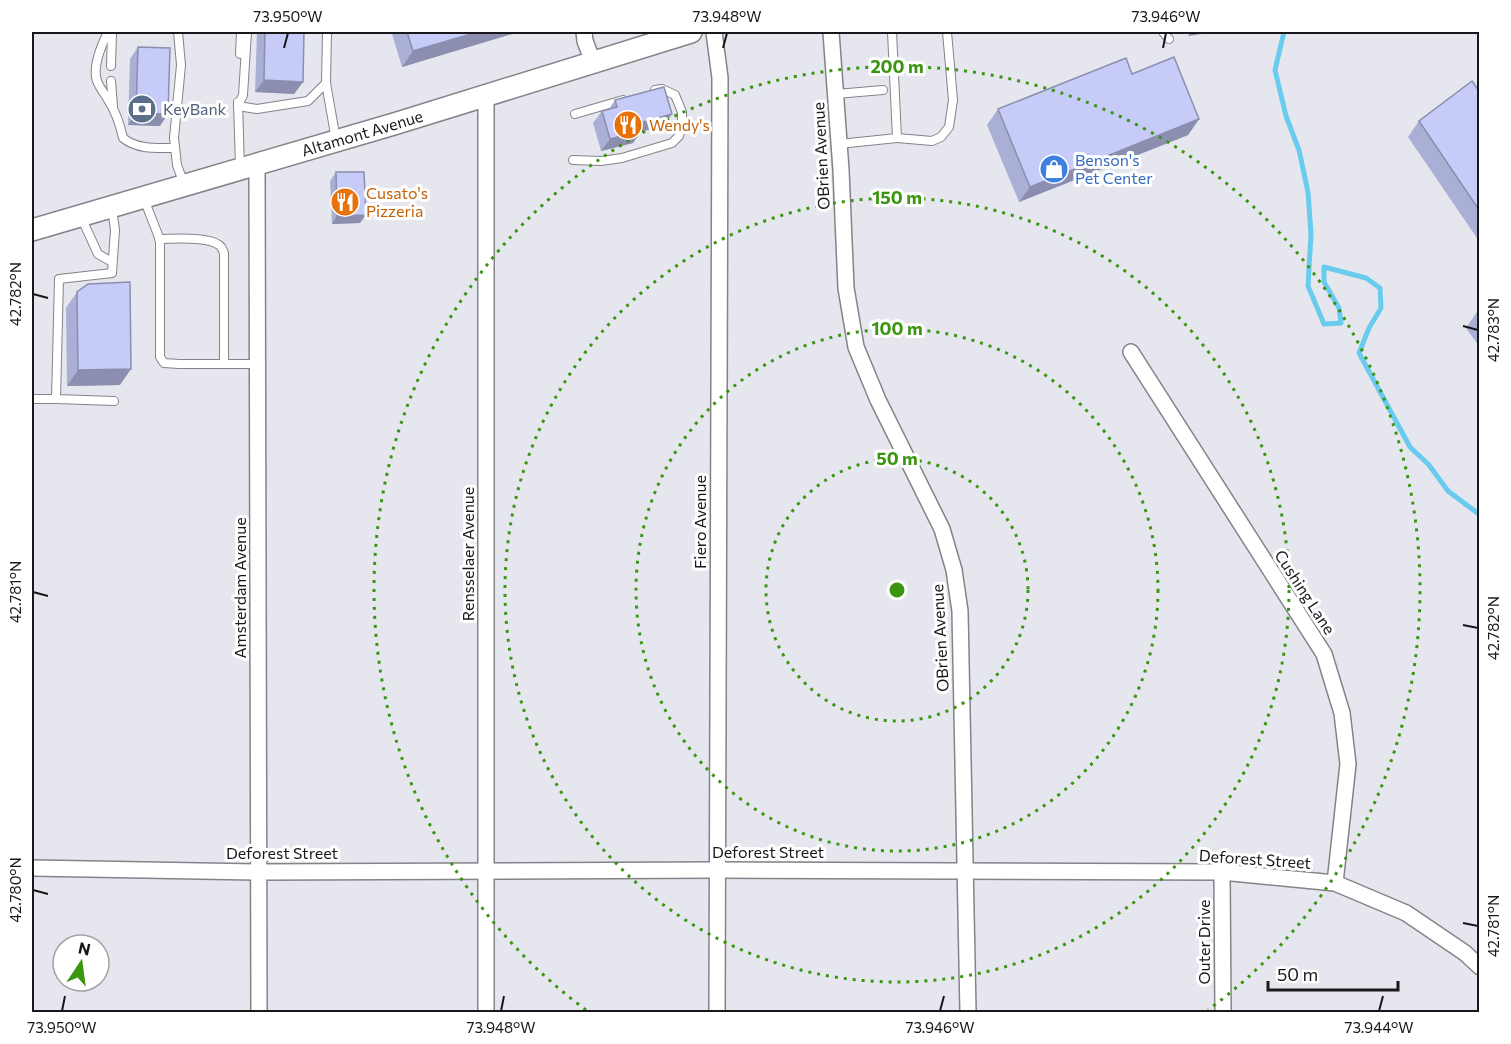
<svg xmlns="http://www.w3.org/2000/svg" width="1511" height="1044" viewBox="0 0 1511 1044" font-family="Commissioner,sans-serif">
	<rect width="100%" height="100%" fill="#e6e7ee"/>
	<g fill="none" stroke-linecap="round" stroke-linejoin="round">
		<polyline stroke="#69ccef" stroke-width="5" points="1284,32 1275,70 1286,116 1299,150 1308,192 1311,234 1308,286 1324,324 1341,323 1339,308 1324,282 1324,267 1366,278 1380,288 1381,308 1369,328 1359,353 1410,447 1429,465 1448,491 1480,515"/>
		<g stroke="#83848a" stroke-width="10">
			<g id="service">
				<path d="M108,32C102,44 94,63 96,77C97,85 103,91 107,98C115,110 120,124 123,138C138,150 157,148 175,148"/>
				<polyline points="178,32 181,65 174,138 177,165 184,184"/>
				<polyline points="247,32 243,95 238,106 257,109 308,101 326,83"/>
				<polyline points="327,32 326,83 336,140"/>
				<polyline points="1163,32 1169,39"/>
				<polyline points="240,54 241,32"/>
				<polyline points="111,66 112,32"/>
				<polyline points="111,81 113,106"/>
				<polyline points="836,94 883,90"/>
				<polyline points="238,102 240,168"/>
				<polyline points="575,114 623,100"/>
				<polyline points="897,138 932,141 941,137 949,127 953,100 947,32"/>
				<polyline points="839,144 897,138 892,32"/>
				<polyline points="573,160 601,161 622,158 672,143 679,136 682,125 682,112 675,95 662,89 655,90"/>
				<polyline points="144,199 160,240 160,357 164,363 179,364 257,364"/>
				<polyline points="112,208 115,230 112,273 59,279 56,399 114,401"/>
				<polyline points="81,217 98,254 112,262"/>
				<path d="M159,239C174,239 207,236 219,245C222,247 222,249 224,253V364"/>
				<polyline points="32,399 56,399"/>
			</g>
		</g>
		<g stroke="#83848a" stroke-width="18">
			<g id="minor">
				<polyline points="584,32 585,41 593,62"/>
				<polyline points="714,32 720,78 717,1012"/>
				<polyline points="831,32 841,170 846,288 856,347 878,400 942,529 954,570 960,611 968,1012"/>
				<polyline points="257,164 259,1012"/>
				<polyline points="1131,352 1324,654 1342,713 1348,764 1335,883"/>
				<polyline points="32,868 259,872 717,870 1222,872 1335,883 1406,913 1465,953 1480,967"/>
				<polyline points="1222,872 1223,1012"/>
				<polyline points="486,1012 486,96"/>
			</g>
		</g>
		<g stroke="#83848a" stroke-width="24">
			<g id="secondary">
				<path id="s1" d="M32,230L394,124L691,32"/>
			</g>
		</g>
		<use href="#service" stroke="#fff" stroke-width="8"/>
		<use href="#minor" stroke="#fff" stroke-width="15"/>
		<use href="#secondary" stroke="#fff" stroke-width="21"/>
	</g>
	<g fill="#aaafd5">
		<polygon points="257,32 304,32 303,82 294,94 255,92"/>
		<polygon points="394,32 514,32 512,34 402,67 392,34"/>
		<polygon points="138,47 160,126 128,125 130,59"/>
		<polygon points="1132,74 1199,119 1188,135 1019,202 987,125 998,109"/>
		<polygon points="1479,91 1479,241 1408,137 1419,121"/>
		<polygon points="615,100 663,126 640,132 633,143 601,151 593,123 602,111 609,109"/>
		<polygon points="336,172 360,223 332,224 330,181"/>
		<polygon points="77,292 120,385 67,386 66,308"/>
		<polygon points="1479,310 1479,346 1466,328 1477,312"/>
	</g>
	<g fill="#8b8eae">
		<polygon points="478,32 514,32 512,34 402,67 413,51"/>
		<polygon points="1191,32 1214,32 1188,36"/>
		<polygon points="264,80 303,82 294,94 255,92"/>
		<polygon points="136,113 168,114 160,126 128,125"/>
		<polygon points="672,114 663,126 640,132 633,143 601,151 610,139 639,123"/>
		<polygon points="1199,119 1188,135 1019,202 1030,187"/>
		<polygon points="366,215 360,223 332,224 337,216"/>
		<polygon points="131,369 120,385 67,386 78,370"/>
	</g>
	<g fill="#c6cbf8" stroke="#8b8eae" stroke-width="1.5">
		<polygon points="265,32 304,32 303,82 264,80"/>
		<polygon points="407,32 478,32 413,51"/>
		<polygon points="138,47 170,48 168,114 136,113"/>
		<polygon points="1174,57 1199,119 1030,187 998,109 1126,58 1132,74"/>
		<polygon points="1472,81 1479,91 1479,210 1419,121"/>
		<polygon points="664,87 672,114 639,123 641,131 610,139 602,111 617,107 615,100"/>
		<polygon points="336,172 364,172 366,215 337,216"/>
		<polygon points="130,282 131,369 78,370 77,292 88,284"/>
	</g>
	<path fill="none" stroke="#18181a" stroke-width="2" d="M284,48L288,33M723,48L727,33M1163,48L1166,33M33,294L48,298M1463,326L1478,330M33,592L48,596M1463,625L1478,628M33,890L48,894M1463,923L1478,926M62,1011L65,996M501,1011L504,996M940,1011L944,996M1379,1011L1383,996"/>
	<g fill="none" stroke="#3a9510" stroke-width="3" stroke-dasharray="3 6">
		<circle cx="897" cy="590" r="131"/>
		<circle cx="897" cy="590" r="261"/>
		<circle cx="897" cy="590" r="392"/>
		<path d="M586 1010A523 523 0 1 1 1208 1010"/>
	</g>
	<defs>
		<g id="bank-disc" transform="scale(1.5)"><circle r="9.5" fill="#5c6f8a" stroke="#fff"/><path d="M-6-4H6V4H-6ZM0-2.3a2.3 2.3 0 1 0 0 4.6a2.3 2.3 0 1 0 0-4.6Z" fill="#fff"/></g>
		<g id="restaurant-disc" transform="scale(1.5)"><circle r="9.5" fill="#e8710a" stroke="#fff"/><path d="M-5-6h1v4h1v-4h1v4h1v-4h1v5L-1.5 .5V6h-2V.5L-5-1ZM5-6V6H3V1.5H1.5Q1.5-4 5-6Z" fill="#fff"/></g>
		<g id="shop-disc" transform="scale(1.5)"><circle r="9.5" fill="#3f7fe0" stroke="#fff"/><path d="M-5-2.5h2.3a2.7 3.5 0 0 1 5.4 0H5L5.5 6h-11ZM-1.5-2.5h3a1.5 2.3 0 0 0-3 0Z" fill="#fff"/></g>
	</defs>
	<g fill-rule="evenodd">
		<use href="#bank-disc" x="142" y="109"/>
		<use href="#restaurant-disc" x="628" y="125"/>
		<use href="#shop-disc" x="1054" y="169"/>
		<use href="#restaurant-disc" x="345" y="202"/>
	</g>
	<g text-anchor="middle" stroke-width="6" stroke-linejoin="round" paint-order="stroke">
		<g font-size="16" fill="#4e5e75" stroke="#fff" text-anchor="start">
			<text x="163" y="115">KeyBank</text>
		</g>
		<g font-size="16" fill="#c56008" stroke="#fff" text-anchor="start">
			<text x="649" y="131">Wendy's</text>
			<text x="366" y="199">Cusato's<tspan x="366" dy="18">Pizzeria</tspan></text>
		</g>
		<g font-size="16" fill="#18181a" stroke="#fff">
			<text dy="6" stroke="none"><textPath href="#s1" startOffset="344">Altamont Avenue</textPath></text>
			<text transform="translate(821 156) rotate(-93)" y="6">OBrien Avenue</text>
			<text transform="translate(700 522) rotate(-90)" y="6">Fiero Avenue</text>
			<text transform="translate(468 554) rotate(-90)" y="6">Rensselaer Avenue</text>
			<text transform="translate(240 588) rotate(-90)" y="6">Amsterdam Avenue</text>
			<text transform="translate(1305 592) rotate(57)" y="6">Cushing Lane</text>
			<text transform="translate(940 638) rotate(-93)" y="6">OBrien Avenue</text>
			<text x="768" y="858">Deforest Street</text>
			<text x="282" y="859">Deforest Street</text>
			<text transform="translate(1255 859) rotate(4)" y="6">Deforest Street</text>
			<text transform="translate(1204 942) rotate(-90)" y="6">Outer Drive</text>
		</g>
		<g font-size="16" fill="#366cbe" stroke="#fff" text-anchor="start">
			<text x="1075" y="166">Benson's<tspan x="1075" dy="18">Pet Center</tspan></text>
		</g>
	</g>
	<circle cx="897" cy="590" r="9" fill="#3a9510" stroke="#fff" stroke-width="3"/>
	<g font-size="18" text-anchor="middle" font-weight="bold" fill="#3a9510" stroke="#fff" stroke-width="6" stroke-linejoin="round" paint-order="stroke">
		<text x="897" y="73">200 m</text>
		<text x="897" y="204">150 m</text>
		<text x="897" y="335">100 m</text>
		<text x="897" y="465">50 m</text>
	</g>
	<rect width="1511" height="1044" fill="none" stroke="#ffffff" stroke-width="66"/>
	<g transform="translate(81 963) rotate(13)"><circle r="28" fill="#ffffff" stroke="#a3a3a3" stroke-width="1.5"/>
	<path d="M0-4.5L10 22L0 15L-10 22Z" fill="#3a9510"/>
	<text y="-9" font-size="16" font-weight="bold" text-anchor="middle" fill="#18181a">N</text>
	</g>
	<path d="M1268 981v9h130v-9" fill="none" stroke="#18181a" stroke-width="3"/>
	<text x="1277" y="981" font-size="18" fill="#18181a" stroke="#ffffff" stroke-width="4.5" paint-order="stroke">50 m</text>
	<rect x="33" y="33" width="1445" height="978" fill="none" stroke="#18181a" stroke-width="2"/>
	<g font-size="15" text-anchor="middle" fill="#18181a">
		<text x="288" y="22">73.950°W</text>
		<text x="727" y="22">73.948°W</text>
		<text x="1166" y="22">73.946°W</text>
		<text transform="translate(16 294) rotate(-90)" y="5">42.782°N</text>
		<text transform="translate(1494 330) rotate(-90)" y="5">42.783°N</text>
		<text transform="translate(16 592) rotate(-90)" y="5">42.781°N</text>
		<text transform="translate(1494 628) rotate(-90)" y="5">42.782°N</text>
		<text transform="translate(16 890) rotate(-90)" y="5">42.780°N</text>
		<text transform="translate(1494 926) rotate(-90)" y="5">42.781°N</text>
		<text x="62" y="1033">73.950°W</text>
		<text x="501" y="1033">73.948°W</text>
		<text x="940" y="1033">73.946°W</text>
		<text x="1379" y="1033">73.944°W</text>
	</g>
</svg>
